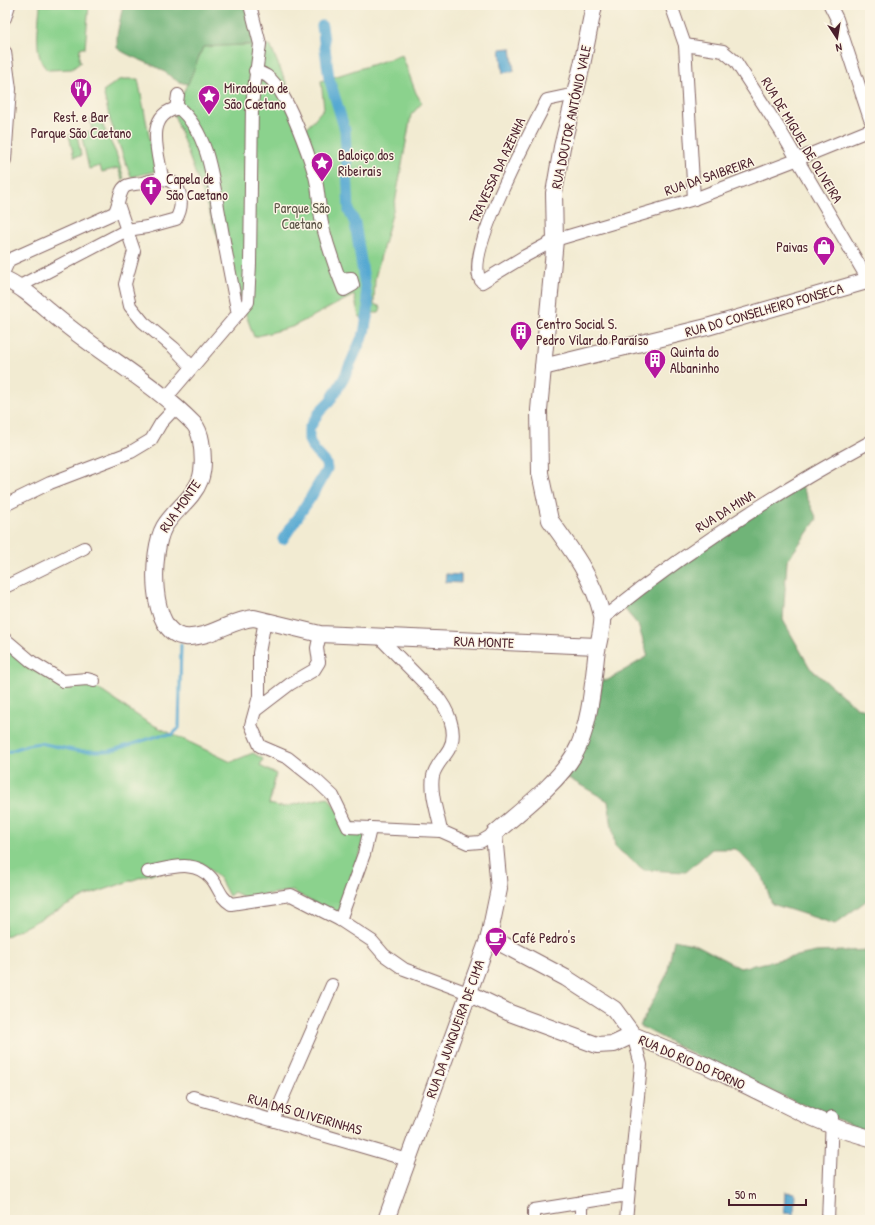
<svg xmlns="http://www.w3.org/2000/svg" width="875" height="1225" viewBox="0 0 875 1225" font-family="'Patrick Hand',sans-serif">
	<rect width="100%" height="100%" fill="#fcf5e5"/>
	<filter id="ink" filterUnits="userSpaceOnUse"><feTurbulence type="fractalNoise" baseFrequency=".025" numOctaves="2"/><feDisplacementMap in="SourceGraphic" scale="8" xChannelSelector="R" yChannelSelector="G"/><feConvolveMatrix kernelMatrix="1 2 1 2 8 2 1 2 1" color-interpolation-filters="sRGB"/></filter>
	<filter id="wash" filterUnits="userSpaceOnUse"><feTurbulence type="fractalNoise" baseFrequency=".012" numOctaves="4" result="noise"/><feDisplacementMap in="SourceGraphic" scale="16" xChannelSelector="R" yChannelSelector="G"/><feGaussianBlur stdDeviation="0.9" result="paint"/><feColorMatrix in="noise" values="0 0 0 0 0 0 0 0 0 0 0 0 0 0 0 0 0 1.4 0 .05"/><feComposite in="paint" operator="in"/></filter>
	<g filter="url(#wash)">
		<rect width="100%" height="100%" fill="#f2ebd2"/>
		<g fill="#8bd28d" stroke="#6a785c">
			<path d="M40,5H89L85,48H80L79,61L81,62L72,69L48,70C32,59 39,22 40,5Z"/>
			<polygon points="221,45 270,45 306,129 324,108 321,81 402,55 416,93 422,103 411,115 395,203 375,278 374,304 381,307 379,313 373,313 371,317 359,317 354,295 292,327 254,337 174,114 203,47"/>
			<polygon points="126,79 138,79 156,171 131,177 110,120 103,91 119,80"/>
			<polygon points="102,116 103,126 116,153 124,179 122,179 118,168 102,172 100,166 89,169 81,133 92,131 90,119"/>
			<polygon points="77,134 81,156 74,157 69,135"/>
			<polygon points="5,645 42,674 91,684 147,722 231,762 253,753 263,759 260,766 276,774 269,804 283,807 328,797 336,809 365,831 366,837 338,916 292,891 244,897 234,892 229,896 220,879 204,864 180,864 86,896 5,937"/>
		</g>
		<g fill="#70b478" stroke="#5d6a52">
			<path d="M123,5H250L260,44L203,47L188,84C174,82 172,76 160,69C146,61 131,58 117,48V35Z"/>
			<polygon points="801,484 817,519 787,561 783,620 810,668 856,707 870,710 870,898 835,924 772,904 763,877 736,849 712,849 686,872 644,870 615,847 608,801 563,775 587,739 600,696 602,680 608,680 648,656 638,625 622,606 663,575"/>
			<polygon points="674,940 697,945 740,968 816,952 870,950 870,1133 733,1075 640,1026 667,974"/>
		</g>
		<g fill="#56a9d2" stroke="#50647e">
			<polygon points="511,48 514,71 503,73 500,49"/>
			<polygon points="446,574 461,575 461,583 445,582"/>
			<polygon points="785,1192 795,1193 794,1214 784,1213"/>
		</g>
		<g fill="none" stroke-linecap="round" stroke-linejoin="round">
			<polyline stroke="#56a9d2" stroke-width="3" points="5,753 27,745 40,743 78,751 110,751 161,735 172,735 179,728 181,645"/>
			<polyline stroke="#56a9d2" stroke-width="11" points="283,539 311,497 327,469 326,463 314,450 309,440 309,429 320,411 330,401 344,378 364,333 368,312 368,305 355,223 349,211 345,130 329,78 322,26"/>
		</g>
	</g>
	<g filter="url(#ink)">
		<g fill="none" stroke-linecap="round" stroke-linejoin="round">
			<g stroke="#856665" stroke-width="14">
				<g id="street">
					<polyline points="671,5 685,45 694,199"/>
					<polyline points="830,5 837,19 870,119"/>
					<polyline points="5,18 9,5"/>
					<polyline points="685,45 723,51 736,62 780,130 870,283"/>
					<polyline points="5,52 10,89 5,160"/>
					<path d="M255,71C264,73 270,77 275,84C290,102 308,152 315,176C319,191 319,208 322,224C328,247 335,268 344,290L353,285L351,278L340,279"/>
					<path d="M575,94L547,100C533,128 460,259 482,282L525,256L555,240L694,199L796,160L870,130"/>
					<polyline points="176,109 178,95"/>
					<path d="M162,178C159,155 143,114 179,108C211,136 213,185 221,224C226,254 232,284 238,314"/>
					<polyline points="119,207 134,251 125,284 130,306 143,322 174,348 192,367"/>
					<path d="M5,269L9,260L114,213C120,205 118,191 126,186C130,184 137,184 142,183C148,182 157,178 163,179C183,181 184,206 176,219L147,227L127,230L20,286"/>
					<polyline points="166,398 248,302 250,264 252,104 260,44 250,5"/>
					<polyline points="5,505 50,483 131,452 151,440 161,423 175,408"/>
					<polyline points="5,587 84,548"/>
					<path d="M603,618C686,551 776,493 870,442"/>
					<polyline points="265,620 259,653 259,696 251,725 260,746 288,758 317,781 333,796 348,827 441,831 468,843 480,842 494,834"/>
					<path d="M380,638L436,695C447,708 459,732 449,749C444,758 435,766 433,776C430,793 438,815 441,831"/>
					<polyline points="5,639 32,662 63,681 87,679 94,681"/>
					<polyline points="256,710 290,684 314,670 319,662 317,648 320,634"/>
					<path d="M148,872C170,868 195,858 212,879C220,889 219,896 231,904L291,895L340,920L372,941L384,955L404,969L468,993"/>
					<polyline points="340,920 364,854 370,829"/>
					<polyline points="193,1097 408,1160"/>
					<polyline points="273,1120 332,985"/>
					<polyline points="534,1220 534,1210 627,1195"/>
					<polyline points="581,1220 581,1202"/>
					<polyline points="626,1220 641,1065 633,1035"/>
					<polyline points="828,1220 832,1117"/>
				</g>
			</g>
			<g stroke="#856665" stroke-width="18">
				<g id="secondary">
					<path d="M5,279C28,290 45,309 65,324C107,358 156,385 194,424C198,429 200,435 201,441C203,452 204,469 200,480C193,499 174,510 164,527C151,550 148,634 185,637C209,639 230,620 254,618L320,634L597,646"/>
					<polyline points="543,367 707,327 870,280"/>
					<polyline points="489,937 566,978 614,1009 633,1035 705,1065 804,1114 840,1129 870,1138"/>
					<polyline points="468,993 510,1013 597,1045 614,1044 633,1035"/>
					<path d="M386,1220L489,937L499,889L494,834C520,811 556,785 574,755C589,730 593,686 596,657C597,646 604,625 602,615C593,578 572,550 550,520L540,473L539,410L555,240L554,193L562,147L582,65L594,5"/>
				</g>
			</g>
			<use href="#street" stroke="#fff" stroke-width="12"/>
			<use href="#secondary" stroke="#fff" stroke-width="16"/>
		</g>
	</g>
	<defs>
		<g id="restaurant-pin" transform="scale(1.15)"><path d="M0 17L-7.5 6A9.5 9.5 0 1 1 7.5 6Z" fill="#b5179e" stroke="#fcf5e5"/><path d="M-5-6h1v4h1v-4h1v4h1v-4h1v5L-1.5 .5V6h-2V.5L-5-1ZM5-6V6H3V1.5H1.5Q1.5-4 5-6Z" fill="#fff"/></g>
		<g id="sight-pin" transform="scale(1.15)"><path d="M0 17L-7.5 6A9.5 9.5 0 1 1 7.5 6Z" fill="#b5179e" stroke="#fcf5e5"/><path d="M0-6L1.8-2.2L6-1.7L2.9 1.2L3.7 5.4L0 3.3L-3.7 5.4L-2.9 1.2L-6-1.7L-1.8-2.2Z" fill="#fff"/></g>
		<g id="church-pin" transform="scale(1.15)"><path d="M0 17L-7.5 6A9.5 9.5 0 1 1 7.5 6Z" fill="#b5179e" stroke="#fcf5e5"/><path d="M-1.2-6h2.4v3.5h3.3v2.4h-3.3V6h-2.4V-.1h-3.3v-2.4h3.3Z" fill="#fff"/></g>
		<g id="shop-pin" transform="scale(1.15)"><path d="M0 17L-7.5 6A9.5 9.5 0 1 1 7.5 6Z" fill="#b5179e" stroke="#fcf5e5"/><path d="M-5-2.5h2.3a2.7 3.5 0 0 1 5.4 0H5L5.5 6h-11ZM-1.5-2.5h3a1.5 2.3 0 0 0-3 0Z" fill="#fff"/></g>
		<g id="building-pin" transform="scale(1.15)"><path d="M0 17L-7.5 6A9.5 9.5 0 1 1 7.5 6Z" fill="#b5179e" stroke="#fcf5e5"/><path d="M-4-6H4V6H1V3H-1V6H-4ZM-2.5-4.3h1.7v1.8h-1.7ZM.8-4.3h1.7v1.8H.8ZM-2.5-1h1.7V.8h-1.7ZM.8-1h1.7V.8H.8Z" fill="#fff"/></g>
		<g id="cafe-pin" transform="scale(1.15)"><path d="M0 17L-7.5 6A9.5 9.5 0 1 1 7.5 6Z" fill="#b5179e" stroke="#fcf5e5"/><path d="M-5.5-4.5H6V0H3Q3 3.5 0 3.5H-2.5Q-5.5 3.5-5.5 0ZM3-3.2v2h1.7v-2ZM-6 4.5H4V6H-6Z" fill="#fff"/></g>
	</defs>
	<g fill-rule="evenodd">
		<use href="#restaurant-pin" x="81" y="89"/>
		<use href="#sight-pin" x="209" y="96"/>
		<use href="#sight-pin" x="322" y="163"/>
		<use href="#church-pin" x="151" y="187"/>
		<use href="#shop-pin" x="824" y="247"/>
		<use href="#building-pin" x="521" y="332"/>
		<use href="#building-pin" x="655" y="360"/>
		<use href="#cafe-pin" x="496" y="938"/>
	</g>
	<g text-anchor="middle" stroke-width="3" stroke-linejoin="round" paint-order="stroke">
		<g font-size="14" fill="#4a1f2b" stroke="#fcf5e5" text-anchor="start">
			<text x="224" y="93">Miradouro de<tspan x="224" dy="16">São Caetano</tspan></text>
			<text x="81" y="122" text-anchor="middle">Rest. e Bar<tspan x="81" dy="16">Parque São Caetano</tspan></text>
			<text x="338" y="160">Baloiço dos<tspan x="338" dy="16">Ribeirais</tspan></text>
			<text x="166" y="184">Capela de<tspan x="166" dy="16">São Caetano</tspan></text>
			<text x="808" y="252" text-anchor="end">Paivas</text>
			<text x="536" y="329">Centro Social S.<tspan x="536" dy="16">Pedro Vilar do Paraíso</tspan></text>
			<text x="670" y="357">Quinta do<tspan x="670" dy="16">Albaninho</tspan></text>
			<text x="512" y="943">Café Pedro's</text>
		</g>
		<g font-size="14" fill="#4a1f2b" stroke="#fcf5e5">
			<text transform="translate(571 117) rotate(-78)" y="5">RUA DOUTOR ANTÓNIO VALE</text>
			<text transform="translate(802 140) rotate(59)" y="5">RUA DE MIGUEL DE OLIVEIRA</text>
			<text transform="translate(497 170) rotate(-65)" y="5">TRAVESSA DA AZENHA</text>
			<text transform="translate(709 176) rotate(-19)" y="5">RUA DA SAIBREIRA</text>
			<text transform="translate(764 310) rotate(-16)" y="5">RUA DO CONSELHEIRO FONSECA</text>
			<text transform="translate(180 506) rotate(-55)" y="5">RUA MONTE</text>
			<text transform="translate(725 511) rotate(-32)" y="5">RUA DA MINA</text>
			<text transform="translate(484 642) rotate(2)" y="5">RUA MONTE</text>
			<text transform="translate(455 1029) rotate(-70)" y="5">RUA DA JUNQUEIRA DE CIMA</text>
			<text transform="translate(692 1062) rotate(24)" y="5">RUA DO RIO DO FORNO</text>
			<text transform="translate(305 1114) rotate(16)" y="5">RUA DAS OLIVEIRINHAS</text>
		</g>
		<g font-size="14" fill="#5e5548" stroke="#fcf5e5">
			<text x="302" y="213">Parque São<tspan x="302" dy="16">Caetano</tspan></text>
		</g>
	</g>
	<rect width="875" height="1225" fill="none" stroke="#fcf5e5" stroke-width="20"/>
	<g transform="translate(837 38) rotate(168)" stroke="#fcf5e5" stroke-width="3" paint-order="stroke">
	<path d="M0-3L7 15L0 10L-7 15Z" fill="#4a1f2b"/>
	<text y="-6" font-size="11" font-weight="bold" text-anchor="middle" fill="#4a1f2b">N</text>
	</g>
	<path d="M729 1199v6h77v-6" fill="none" stroke="#4a1f2b" stroke-width="2"/>
	<text x="735" y="1199" font-size="12" fill="#4a1f2b" stroke="#fcf5e5" stroke-width="3" paint-order="stroke">50 m</text>
</svg>
